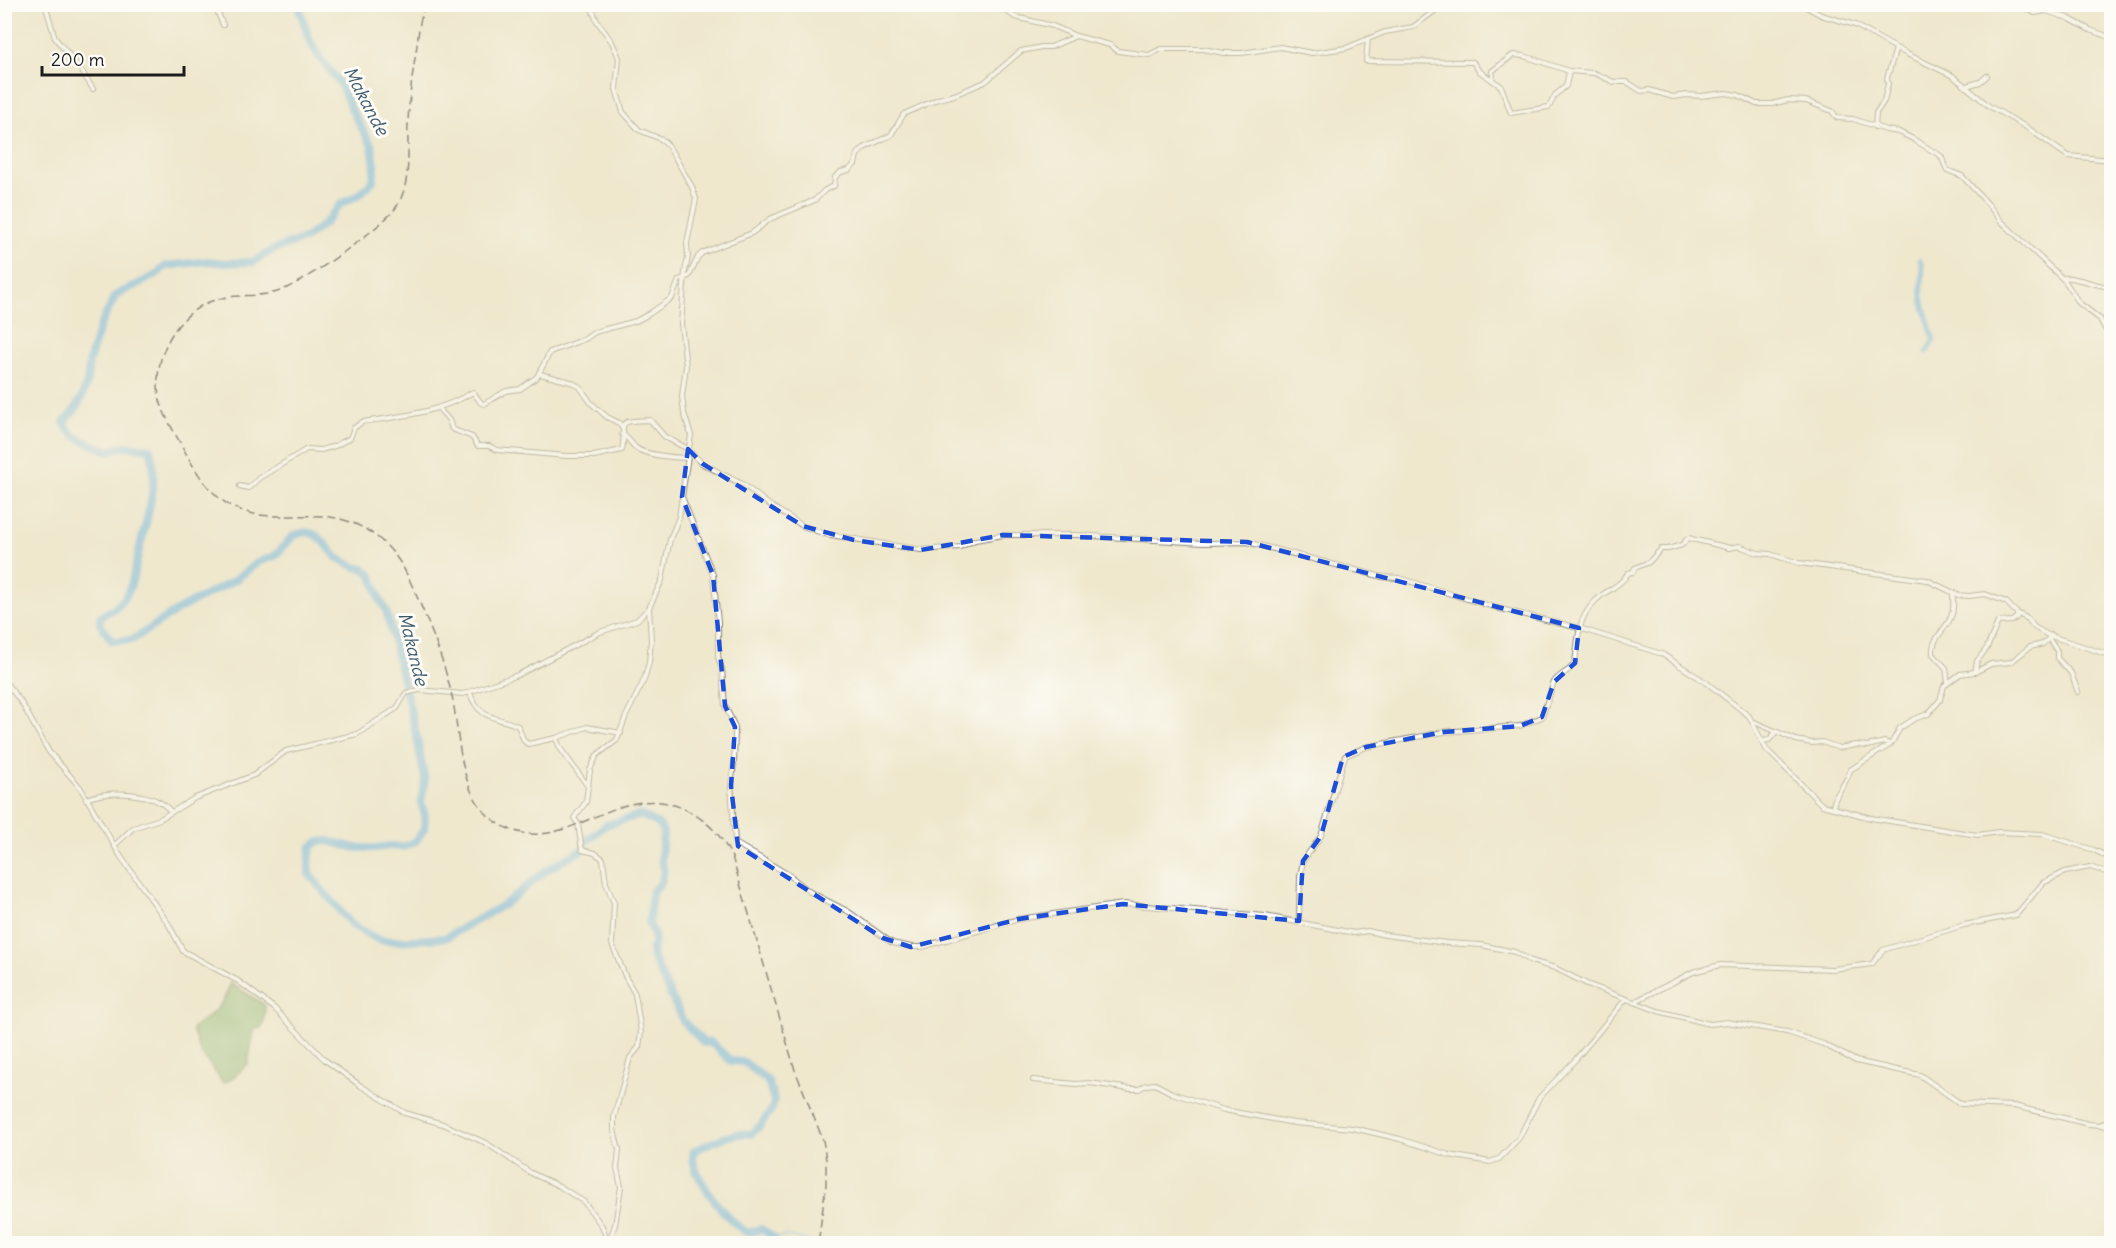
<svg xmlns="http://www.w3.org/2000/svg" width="2116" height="1248" viewBox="0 0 2116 1248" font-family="Delius,sans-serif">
	<rect width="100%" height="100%" fill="#fdfcf7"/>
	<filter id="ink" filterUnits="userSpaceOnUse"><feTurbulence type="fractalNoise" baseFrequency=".0167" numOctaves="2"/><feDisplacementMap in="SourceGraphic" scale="12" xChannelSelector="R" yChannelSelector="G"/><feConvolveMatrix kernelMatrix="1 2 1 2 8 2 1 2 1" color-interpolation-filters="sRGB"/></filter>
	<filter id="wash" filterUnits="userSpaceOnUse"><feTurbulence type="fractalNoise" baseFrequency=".008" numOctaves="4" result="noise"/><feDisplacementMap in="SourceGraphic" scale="24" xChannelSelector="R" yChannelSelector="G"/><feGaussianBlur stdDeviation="1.35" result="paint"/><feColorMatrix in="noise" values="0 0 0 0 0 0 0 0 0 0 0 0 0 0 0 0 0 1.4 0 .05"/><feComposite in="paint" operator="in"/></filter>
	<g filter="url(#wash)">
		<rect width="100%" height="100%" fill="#efe8cd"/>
		<path fill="#86b56d" stroke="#516844" stroke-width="1.5" d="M230,983L265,1005L264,1023L261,1028L254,1029L248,1064C240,1070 233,1080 223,1083L199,1050L192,1029C209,1016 226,1005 230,983Z"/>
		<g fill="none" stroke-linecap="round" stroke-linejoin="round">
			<polyline stroke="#6cb5e4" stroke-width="1.5" points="773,1237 788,1236 819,1244"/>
			<path stroke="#6cb5e4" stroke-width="5" d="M1920,260C1926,271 1920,284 1922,297C1924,311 1930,326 1934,339L1927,352"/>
			<path stroke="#6cb5e4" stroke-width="8" d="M298,4L309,39L320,58L340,83L352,111L372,146L375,165L373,181L360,194L341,204L324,224L304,239L275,249L253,262L225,263L207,261L166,266L154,276L116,295L100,326L89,362L87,382L82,397L74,411L64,422C70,439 94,445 109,451L125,446L150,449C160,482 146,520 139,551C135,566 133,588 123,600C117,608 108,612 100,617V624L112,641L132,640L181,608L235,580L258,562L275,556L294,535L305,532L314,534L323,541L337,558L355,567L365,569L372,576L380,600L386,610L416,733L425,780L421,802L425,816L424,829L416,841L403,847L390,846L376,848H356L328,841L318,842L311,847L309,864V874L353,926L379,940L397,941L445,938L505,904L547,870L582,850L586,841L606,825L640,815L659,824L663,832L661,859L664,870L661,883L652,892L649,924L653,931L655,942L652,948L653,958L683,1021L704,1043L710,1042L714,1045L731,1061L744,1062L768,1081L774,1101L772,1109L760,1126L751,1134C731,1132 712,1142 694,1151C686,1170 729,1224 747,1232C751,1233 756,1231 761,1229L773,1237L774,1244"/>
		</g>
	</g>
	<g filter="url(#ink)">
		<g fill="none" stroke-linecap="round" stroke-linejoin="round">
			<g stroke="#868274" stroke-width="6">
				<g id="minor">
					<polyline points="45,4 55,38 79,67 93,89"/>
					<polyline points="214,4 223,25"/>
					<polyline points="996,4 1015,17 1053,26 1076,36 1110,45 1118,51 1149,55 1161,49 1203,49 1224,53 1242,53 1280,47 1312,53 1346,48 1385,32 1413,27 1444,4"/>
					<polyline points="1801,4 1821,15 1855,25 1907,54 1953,76 1989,106 2026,127 2068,156 2112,160"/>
					<polyline points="2015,4 2035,13 2046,11 2068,18 2090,30 2112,38"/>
					<polyline points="1368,39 1366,61 1473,62 1479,71 1501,86 1511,113 1549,107 1555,95 1566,86 1569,71"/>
					<polyline points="1492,79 1493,75 1492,71 1513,55 1524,56 1569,71 1594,73 1614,82 1627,82 1641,91 1649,90 1673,97 1687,95 1701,96 1726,93 1738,95 1756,104 1772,104 1788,100 1806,101 1832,111 1837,118 1853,119 1886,130 1899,132 1913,139 1941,156 1947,170 1962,176 1987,203 2001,221 2065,281 2079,303 2100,319 2112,342"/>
					<polyline points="1966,86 1980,82 1987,76"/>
					<polyline points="1875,127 1876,113 1884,101 1888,84 1887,78 1896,48"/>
					<path d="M2064,278C2072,276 2093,284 2104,286"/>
					<polyline points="540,374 571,382 580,387 591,403 607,417 619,423 622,428"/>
					<path d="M439,409L449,420L452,429L472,437L478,446H489L497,450L566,456H594L622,450C628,424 610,421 650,420L665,437L688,449L703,464L744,485L768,504L803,526L825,534L921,550L960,547L975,540L1003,535H1077L1203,543L1247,542L1383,577L1399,578L1497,608L1579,628L1662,654L1707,683L1749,716L1766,749L1822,805L1871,818L1958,832L1978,835L1999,832L2042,834L2094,850L2112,859"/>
					<path d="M622,434C629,438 631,444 636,448C647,456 673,457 686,458"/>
					<path d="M240,486L248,488L251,486L259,478L307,449L321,450L335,446L350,438L354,428L362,422C403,416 438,413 473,392L481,403L484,404L506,391L520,389L537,377L550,352L585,339L595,332L636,321L649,314L672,298L679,280L689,276L698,257L702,253L752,233L770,219L815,200L825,190L834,186L835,177L841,172L849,170L855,164L857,155L864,148L891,135L904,114L938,99L954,95L985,82L1021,51L1042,47H1051L1076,36"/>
					<polyline points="682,497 713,575 718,622 718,657 722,670 725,706 735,727 734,763 731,786 735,843 789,875 810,892 849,912 892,943 911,947 922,947 1019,919 1123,904 1265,916 1354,933 1368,931 1385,935 1447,943 1481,945 1515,952 1531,961 1555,968 1587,984 1658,1011 1710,1024 1727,1022 1787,1032 1823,1044 1856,1061 1920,1075 1961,1104 2014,1106 2089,1124 2099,1125 2112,1120"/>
					<polyline points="2049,639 2057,651 2057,658 2071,673 2078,692"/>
					<polyline points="1975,672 1977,661 1987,648 1998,622 2012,621 2017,617 2017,613"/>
					<polyline points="4,680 21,702 49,752 80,787 121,857 168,923 183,951 238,981 274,1008 325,1060 361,1086 405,1113 443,1124 486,1143 531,1173 559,1186 584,1202 602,1226 609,1244"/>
					<path d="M1948,683L1946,668L1933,654C1931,637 1948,629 1952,614C1954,608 1953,600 1953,594"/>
					<path d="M470,693C479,720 496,716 518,726L524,741L528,744L556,738L587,727L621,733"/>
					<polyline points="1752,721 1796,740 1812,743 1822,742 1839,748 1856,745 1867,746 1885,742 1890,744"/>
					<polyline points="556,738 560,748 587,785"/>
					<polyline points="1763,741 1769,740 1776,732"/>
					<path d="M86,799C108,790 156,791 171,812"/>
					<path d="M1833,808C1833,794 1848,783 1850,770L1891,744L1900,728L1914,719L1928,714L1940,700L1944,686L1960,674L1975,672L1991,664L2011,662L2030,647L2043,644L2052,635"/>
					<polyline points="114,846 133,828 160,819 195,798 254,775 286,751 357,734 397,708 406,693 419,690 463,694 518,675 600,632 637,620 649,608 662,580 670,539 679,517 691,435 684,413 682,396 686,366 681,324 685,272 688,257 687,243 696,199 692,187 668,145 661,139 639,130 623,112 616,89 619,58 612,42 597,21 590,4"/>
					<path d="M1299,921L1300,877L1303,861L1321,836L1345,756L1366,747L1444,732L1520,726L1542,717L1554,682C1559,674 1570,672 1575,663C1579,633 1577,615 1602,595C1612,588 1622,584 1628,573L1633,572L1635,568L1649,562L1661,549H1668L1682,545L1688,538L1730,548L1739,546L1758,553L1770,554L1799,563L1927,580L1958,595L1969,596L1985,594L2006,602L2017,613L2028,619L2034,627L2048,635L2112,656"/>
					<polyline points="1636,1001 1693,972 1720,965 1833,969 1872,964 1883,950 1964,925 2016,915 2043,883 2065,872 2090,867 2112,874"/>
					<polyline points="1033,1080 1076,1084 1090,1083 1130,1089 1139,1089 1146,1085 1155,1084 1172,1093 1224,1110 1294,1123 1353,1128 1400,1139 1449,1155 1490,1162 1499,1159 1519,1138 1539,1098 1576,1059 1625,1000"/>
					<polyline points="2100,1125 2112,1127"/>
					<polyline points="609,1241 615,1225 621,1187 617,1168 619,1150 614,1130 614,1117 630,1058 639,1047 641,1032 635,994 626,978 612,944 614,903 606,883 603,859 595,853 582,850 578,824 574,818 586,802 590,770 597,755 617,740 626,716 644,680 649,662 651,640 649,608"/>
				</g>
			</g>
			<use href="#minor" stroke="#fff" stroke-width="4"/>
			<path stroke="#1c1c1c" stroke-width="1.5" stroke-dasharray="9 4.5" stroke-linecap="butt" d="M427,4C419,17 419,31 417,45C413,71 409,97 408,123C407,150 412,181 397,206C385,226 299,286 277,292C250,299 227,291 201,306C171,323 153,361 159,396C163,415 174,431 183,448C192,464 201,481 215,494C245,524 284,514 322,516C362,519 393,543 409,579C424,611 443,657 451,692C462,738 455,806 509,829C573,855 622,772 692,813C712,825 724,839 733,860L795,1070L823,1140L826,1160V1185L818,1244"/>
		</g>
	</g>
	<path d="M0 0H2116V1248H0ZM688,449L703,464L803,526L854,540L921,550L1003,535L1247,542L1579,628L1575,663L1554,682L1542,717L1520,726L1444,732L1366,747L1343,757L1321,836L1303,861L1299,921L1123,904L1019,919L911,947L883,938L738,846L731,786L735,727L725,706L713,575L682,497Z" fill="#efe8cd" fill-opacity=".55" fill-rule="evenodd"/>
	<path fill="none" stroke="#1d4ed8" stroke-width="4.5" stroke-dasharray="12 8" stroke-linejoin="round" d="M688,449L703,464L803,526L854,540L921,550L1003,535L1247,542L1579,628L1575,663L1554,682L1542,717L1520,726L1444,732L1366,747L1343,757L1321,836L1303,861L1299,921L1123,904L1019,919L911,947L883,938L738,846L731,786L735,727L725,706L713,575L682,497Z"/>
	<g text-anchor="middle" stroke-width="6" stroke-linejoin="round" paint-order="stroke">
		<g font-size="18" font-style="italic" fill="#3c596c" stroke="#fdfcf7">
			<text transform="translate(366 101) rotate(62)" y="6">Makande</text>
			<text transform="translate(413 649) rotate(76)" y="6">Makande</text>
		</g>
	</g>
	<rect width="2116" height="1248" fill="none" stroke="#fdfcf7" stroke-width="24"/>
	<path d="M42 66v9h142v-9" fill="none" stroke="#1c1c1c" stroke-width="3"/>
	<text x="51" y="66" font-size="18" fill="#1c1c1c" stroke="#fdfcf7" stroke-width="4.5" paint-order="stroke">200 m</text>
</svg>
